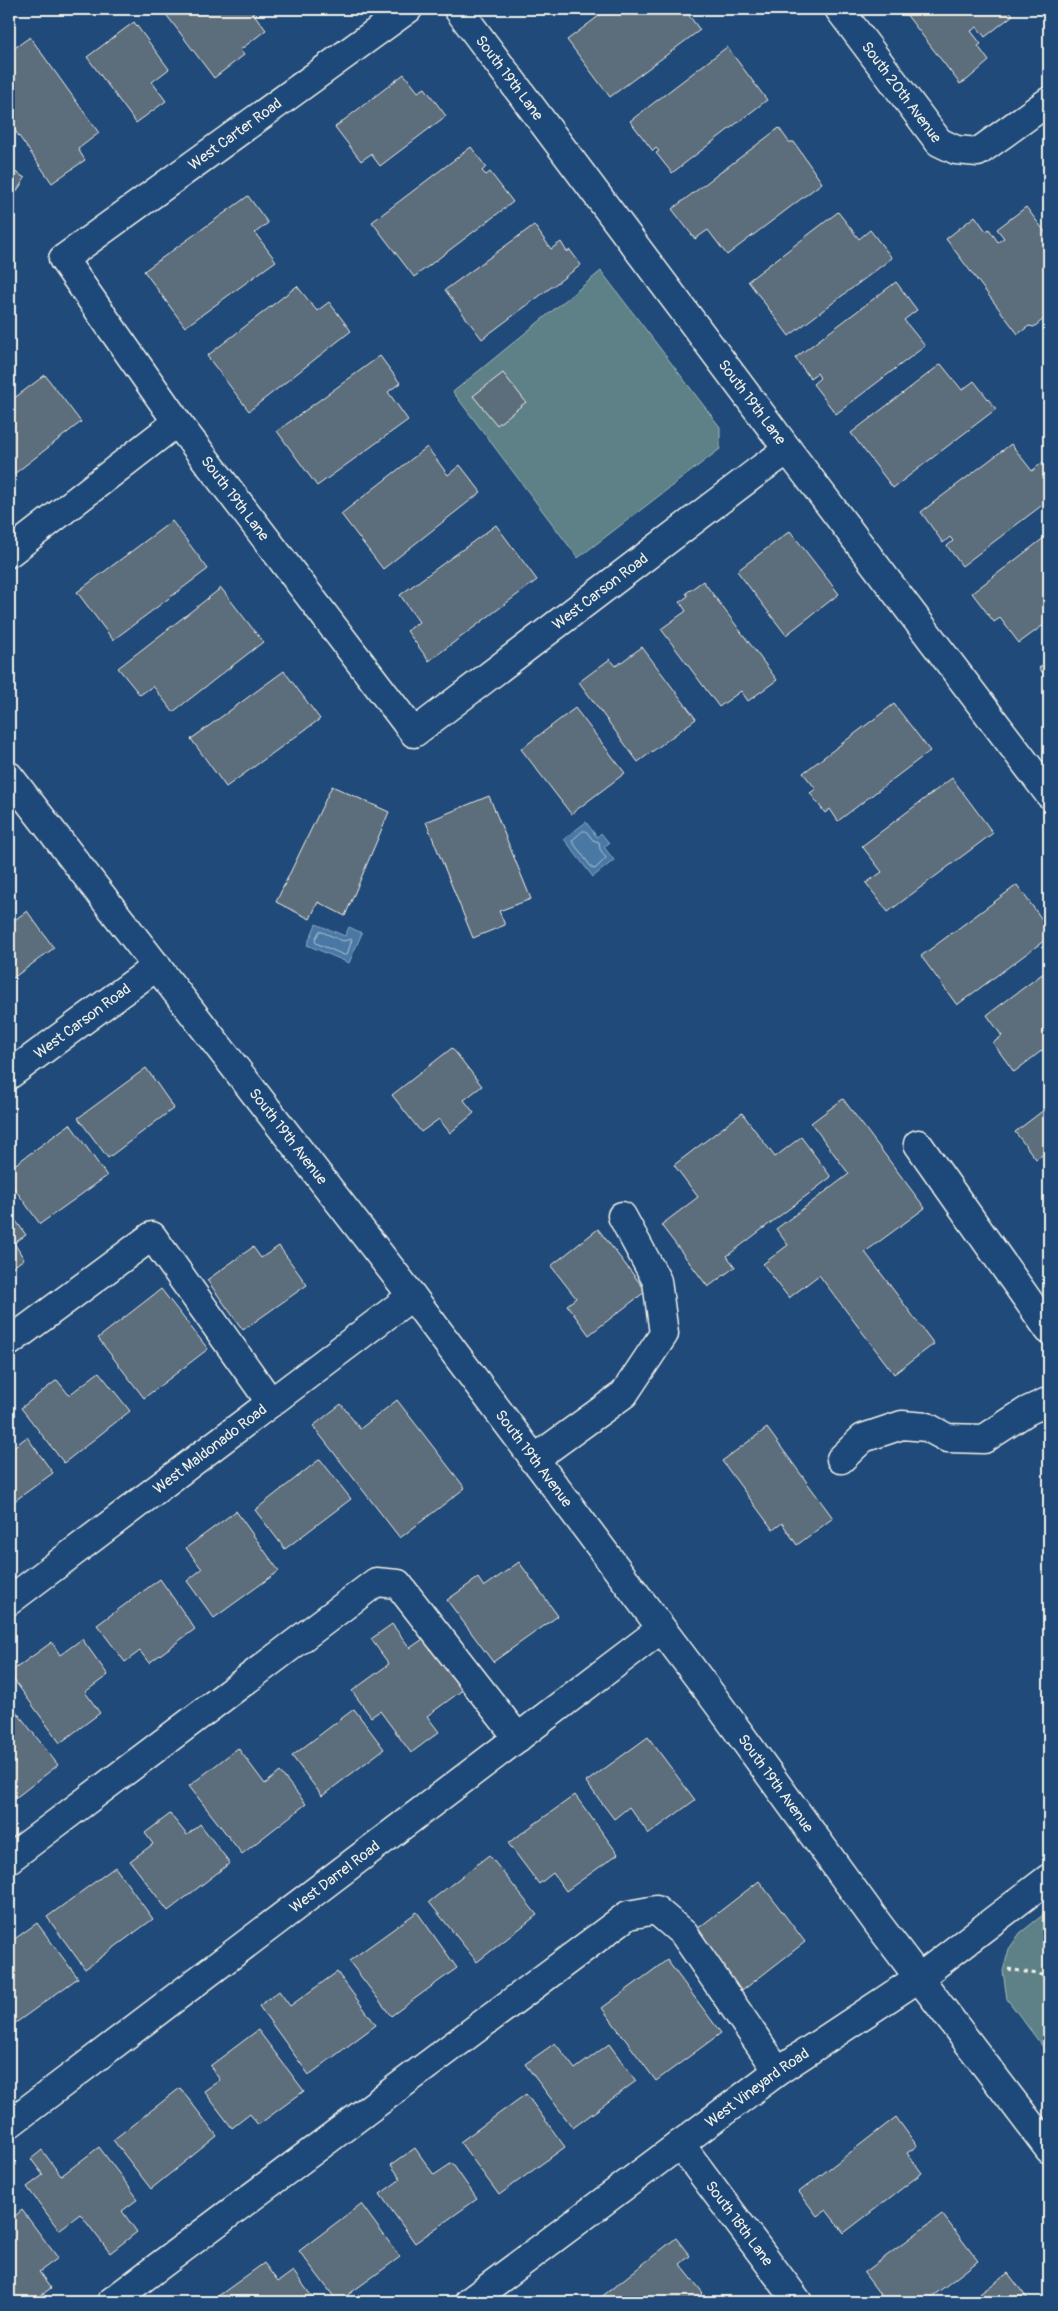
<svg xmlns="http://www.w3.org/2000/svg" width="1058" height="2311" viewBox="0 0 1058 2311" font-family="Pangolin,sans-serif">
	<rect width="100%" height="100%" fill="#1f4a7a"/>
	<filter id="ink" filterUnits="userSpaceOnUse"><feTurbulence type="fractalNoise" baseFrequency=".02" numOctaves="2"/><feDisplacementMap in="SourceGraphic" scale="10" xChannelSelector="R" yChannelSelector="G"/><feConvolveMatrix kernelMatrix="1 2 1 2 8 2 1 2 1" color-interpolation-filters="sRGB"/></filter>
	<g filter="url(#ink)">
		<g fill="#5d8186" stroke="#a8b9b7">
			<polygon points="601,271 720,427 720,449 578,558 453,392"/>
			<polygon points="1049,1910 1049,2055 1007,1999 1003,1971 1009,1949 1020,1933"/>
		</g>
		<g fill="#4a78a5" stroke="#8ea8c0">
			<polygon points="586,822 597,837 601,833 609,843 604,847 614,860 593,877 564,839"/>
			<polygon points="316,924 345,936 349,927 362,933 349,963 307,945"/>
		</g>
		<g fill="none" stroke-linecap="round" stroke-linejoin="round">
			<g stroke="#b0c1cd" stroke-width="1">
				<polygon points="583,831 586,831 593,840 599,842 600,849 606,858 595,869 592,868 572,841"/>
				<polygon points="320,931 343,941 352,939 347,955 344,955 316,943 315,940"/>
			</g>
		</g>
		<g fill="#5c6d7c" stroke="#f4f1e8">
			<polygon points="162,9 250,9 266,30 240,50 244,55 214,78"/>
			<polygon points="608,9 684,9 700,30 610,97 567,40"/>
			<polygon points="902,9 1008,9 1013,15 985,37 977,27 971,31 981,44 978,46 989,61 967,80 960,84"/>
			<polygon points="1040,9 1049,9 1049,20"/>
			<polygon points="134,22 169,69 152,82 166,101 136,123 87,57"/>
			<polygon points="30,37 99,133 78,149 85,160 52,183 9,122 9,52"/>
			<polygon points="727,47 767,100 672,173 656,153 659,151 656,148 653,151 630,121"/>
			<polygon points="404,74 418,92 425,88 446,116 380,166 371,154 361,161 335,127"/>
			<polygon points="779,128 789,142 794,142 822,183 727,255 708,230 695,239 672,209"/>
			<polygon points="471,147 486,167 482,171 486,175 490,172 513,202 414,277 372,222"/>
			<polygon points="9,168 25,178 9,204"/>
			<polygon points="248,196 268,223 255,233 276,261 185,327 144,271"/>
			<polygon points="1026,207 1049,237 1049,310 1046,317 1034,327 1029,326 1018,334 946,239 975,216 986,231 989,229 998,242 1004,238 997,229"/>
			<polygon points="838,212 859,239 870,230 892,258 789,336 748,281"/>
			<polygon points="534,225 551,249 561,242 567,252 570,250 581,265 482,339 445,290"/>
			<polygon points="896,282 917,310 904,320 925,346 836,414 813,384 820,378 817,373 810,378 795,358"/>
			<polygon points="297,286 317,311 329,302 351,331 249,411 207,356"/>
			<polygon points="380,356 400,383 388,392 408,420 317,486 277,431"/>
			<polygon points="941,364 962,390 974,381 996,409 893,488 851,433"/>
			<polygon points="503,373 526,402 497,425 473,396"/>
			<polygon points="45,375 81,422 9,478 9,402"/>
			<polygon points="1011,444 1032,471 1043,462 1049,470 1049,500 962,566 947,546 953,541 950,537 943,543 921,512"/>
			<polygon points="427,447 448,475 460,465 481,492 383,569 341,514"/>
			<polygon points="172,521 208,569 113,640 77,592"/>
			<polygon points="496,525 537,580 429,661 407,631 419,622 400,595"/>
			<polygon points="790,531 839,594 786,635 737,571"/>
			<polygon points="1049,534 1049,621 1019,643 1000,618 994,622 972,593"/>
			<polygon points="703,581 777,680 748,701 741,691 719,707 661,629 686,611 680,602 688,596 686,593"/>
			<polygon points="221,588 263,642 173,712 153,686 140,695 118,668"/>
			<polygon points="642,647 696,719 638,762 579,682 610,659 616,666"/>
			<polygon points="1049,660 1049,682 1039,668"/>
			<polygon points="284,671 320,719 226,787 191,739"/>
			<polygon points="894,704 930,751 838,821 830,809 825,813 810,793 816,789 803,773"/>
			<polygon points="575,708 625,773 571,814 521,749"/>
			<polygon points="952,778 993,833 888,912 866,883 882,872 862,846"/>
			<polygon points="332,786 389,812 345,916 318,902 310,919 276,902"/>
			<polygon points="489,796 531,899 499,911 505,925 473,938 426,822"/>
			<polygon points="1017,885 1049,929 1049,937 957,1005 921,956"/>
			<polygon points="27,911 54,948 9,981 9,924"/>
			<polygon points="1049,969 1049,1045 1014,1072 993,1043 1002,1036 987,1015"/>
			<polygon points="452,1048 482,1086 464,1100 474,1113 450,1133 439,1119 421,1132 392,1095"/>
			<polygon points="146,1068 174,1108 108,1158 78,1118"/>
			<polygon points="843,1099 925,1208 865,1252 934,1344 894,1374 819,1275 789,1298 763,1264 788,1245 776,1229 849,1174 811,1123"/>
			<polygon points="1049,1106 1049,1151 1036,1159 1015,1132"/>
			<polygon points="742,1113 775,1157 801,1137 831,1177 727,1256 735,1267 708,1287 661,1225 698,1197 674,1165"/>
			<polygon points="70,1124 107,1176 40,1224 9,1181 9,1169"/>
			<polygon points="9,1211 26,1235 14,1243 24,1259 9,1270"/>
			<polygon points="598,1229 646,1291 589,1335 567,1305 576,1298 551,1266"/>
			<polygon points="279,1246 307,1285 243,1330 207,1280 253,1247 261,1258"/>
			<polygon points="161,1289 208,1349 144,1398 98,1338"/>
			<polygon points="99,1372 130,1411 64,1463 21,1408 57,1380 69,1395"/>
			<polygon points="397,1400 465,1488 400,1538 313,1426 341,1404 360,1429"/>
			<polygon points="767,1428 833,1518 797,1545 782,1523 773,1530 722,1461"/>
			<polygon points="27,1437 53,1473 9,1505 9,1445 12,1448"/>
			<polygon points="320,1459 351,1499 285,1549 255,1510"/>
			<polygon points="236,1511 279,1571 214,1618 187,1581 202,1569 186,1548"/>
			<polygon points="519,1562 558,1616 493,1662 447,1600 478,1578 484,1587"/>
			<polygon points="160,1579 195,1629 149,1663 140,1651 125,1662 97,1625"/>
			<polygon points="392,1624 410,1648 426,1637 464,1689 427,1716 439,1732 411,1753 380,1711 371,1717 352,1691 389,1664 371,1639"/>
			<polygon points="82,1639 108,1675 85,1692 100,1713 60,1743 9,1673 52,1642 60,1655"/>
			<polygon points="9,1702 58,1765 9,1803"/>
			<polygon points="354,1709 384,1749 322,1796 292,1756"/>
			<polygon points="648,1737 695,1800 649,1834 629,1807 614,1819 586,1782"/>
			<polygon points="238,1748 265,1784 280,1772 306,1804 242,1854 189,1786"/>
			<polygon points="575,1795 618,1854 566,1891 553,1873 539,1884 508,1843"/>
			<polygon points="170,1814 187,1835 200,1824 230,1863 168,1911 130,1861 153,1844 145,1833"/>
			<polygon points="489,1855 537,1915 477,1962 429,1902"/>
			<polygon points="115,1867 153,1919 85,1969 47,1917"/>
			<polygon points="759,1881 805,1942 738,1994 692,1933"/>
			<polygon points="417,1912 457,1968 391,2016 349,1961"/>
			<polygon points="37,1923 78,1978 10,2027 9,1943"/>
			<polygon points="667,1960 721,2033 656,2081 602,2008"/>
			<polygon points="337,1972 376,2025 309,2075 259,2006 279,1991 290,2006"/>
			<polygon points="258,2030 304,2091 258,2125 250,2114 232,2128 204,2091 220,2080 210,2066"/>
			<polygon points="555,2043 575,2069 609,2044 636,2081 573,2128 525,2064"/>
			<polygon points="180,2088 217,2136 151,2189 113,2140"/>
			<polygon points="526,2094 565,2147 499,2195 460,2142"/>
			<polygon points="896,2117 917,2146 907,2153 922,2173 844,2233 826,2210 817,2216 799,2192"/>
			<polygon points="99,2147 138,2199 122,2211 137,2232 110,2253 80,2214 59,2230 27,2187 43,2175 31,2159 42,2150 61,2176"/>
			<polygon points="415,2148 434,2175 452,2163 477,2199 415,2243 380,2194 401,2179 391,2165"/>
			<polygon points="361,2204 400,2257 338,2302 299,2251"/>
			<polygon points="22,2210 58,2258 39,2272 51,2288 32,2302 9,2302 9,2221"/>
			<polygon points="942,2214 978,2261 925,2302 897,2302 892,2296 885,2301 864,2273"/>
			<polygon points="676,2238 690,2256 680,2264 703,2293 692,2302 595,2302"/>
			<polygon points="264,2263 278,2282 293,2271 316,2302 210,2302"/>
			<polygon points="1008,2273 1030,2302 969,2302"/>
		</g>
		<g fill="none" stroke-linecap="round" stroke-linejoin="round">
			<g stroke="#f4f1e8" stroke-width="31">
				<g id="minor">
					<path id="s1" d="M408,9L63,259L177,422L414,733L762,468L788,450"/>
					<path id="s2" d="M458,9L788,450L1049,794"/>
					<path id="s3" d="M839,9L939,142L956,150L978,152L1049,101"/>
					<polyline points="9,553 177,422"/>
					<path id="s4" d="M9,1075L157,966"/>
					<polyline points="918,1144 1049,1330"/>
					<polyline points="9,1342 152,1236 271,1403"/>
					<polyline points="841,1459 863,1438 902,1425 927,1427 947,1438 984,1439 1027,1411 1049,1401"/>
					<polyline points="533,1460 624,1394 664,1334 657,1281 622,1216"/>
					<path id="s5" d="M9,1601L412,1296"/>
					<polyline points="9,1859 376,1582 398,1584 518,1738"/>
					<path id="s6" d="M9,2124L661,1629"/>
					<path id="s7" d="M680,2144L798,2302"/>
					<polyline points="111,2302 628,1915 656,1910 684,1934 778,2071"/>
					<path id="s8" d="M469,2302L778,2071L920,1977L1049,1878"/>
				</g>
			</g>
			<g stroke="#f4f1e8" stroke-width="31">
				<g id="major">
					<path id="s9" d="M9,776L412,1296L716,1701L878,1924L1049,2149"/>
				</g>
			</g>
			<polyline stroke="#f4f1e8" stroke-width="3" stroke-dasharray="4 4" stroke-linecap="butt" points="1008,1969 1049,1976"/>
			<use href="#minor" stroke="#1f4a7a" stroke-width="28"/>
			<use href="#major" stroke="#1f4a7a" stroke-width="28"/>
		</g>
	</g>
	<g text-anchor="middle" stroke-width="5" stroke-linejoin="round" paint-order="stroke">
		<g font-size="15" fill="#f4f1e8" stroke="#1f4a7a">
			<text dy="5" stroke="none"><textPath href="#s2" startOffset="86">South 19th Lane</textPath></text>
			<text dy="5" stroke="none"><textPath href="#s3" startOffset="104">South 20th Avenue</textPath></text>
			<text transform="translate(235 134) rotate(-36)" y="5">West Carter Road</text>
			<text dy="5" stroke="none"><textPath href="#s2" startOffset="491">South 19th Lane</textPath></text>
			<text dy="5" stroke="none"><textPath href="#s1" startOffset="721">South 19th Lane</textPath></text>
			<text dy="5" stroke="none"><textPath href="#s1" startOffset="1250">West Carson Road</textPath></text>
			<text dy="5" stroke="none"><textPath href="#s4" startOffset="91">West Carson Road</textPath></text>
			<text dy="5" stroke="none"><textPath href="#s9" startOffset="456">South 19th Avenue</textPath></text>
			<text dy="5" stroke="none"><textPath href="#s5" startOffset="252">West Maldonado Road</textPath></text>
			<text dy="5" stroke="none"><textPath href="#s9" startOffset="861">South 19th Avenue</textPath></text>
			<text dy="5" stroke="none"><textPath href="#s9" startOffset="1266">South 19th Avenue</textPath></text>
			<text dy="5" stroke="none"><textPath href="#s6" startOffset="409">West Darrel Road</textPath></text>
			<text dy="5" stroke="none"><textPath href="#s8" startOffset="359">West Vineyard Road</textPath></text>
			<text dy="5" stroke="none"><textPath href="#s7" startOffset="99">South 18th Lane</textPath></text>
		</g>
	</g>
	<rect width="1058" height="2311" fill="none" stroke="#1f4a7a" stroke-width="30"/>
	<rect x="15" y="15" width="1028" height="2281" fill="none" stroke="#f4f1e8" stroke-width="2" filter="url(#ink)"/>
</svg>
